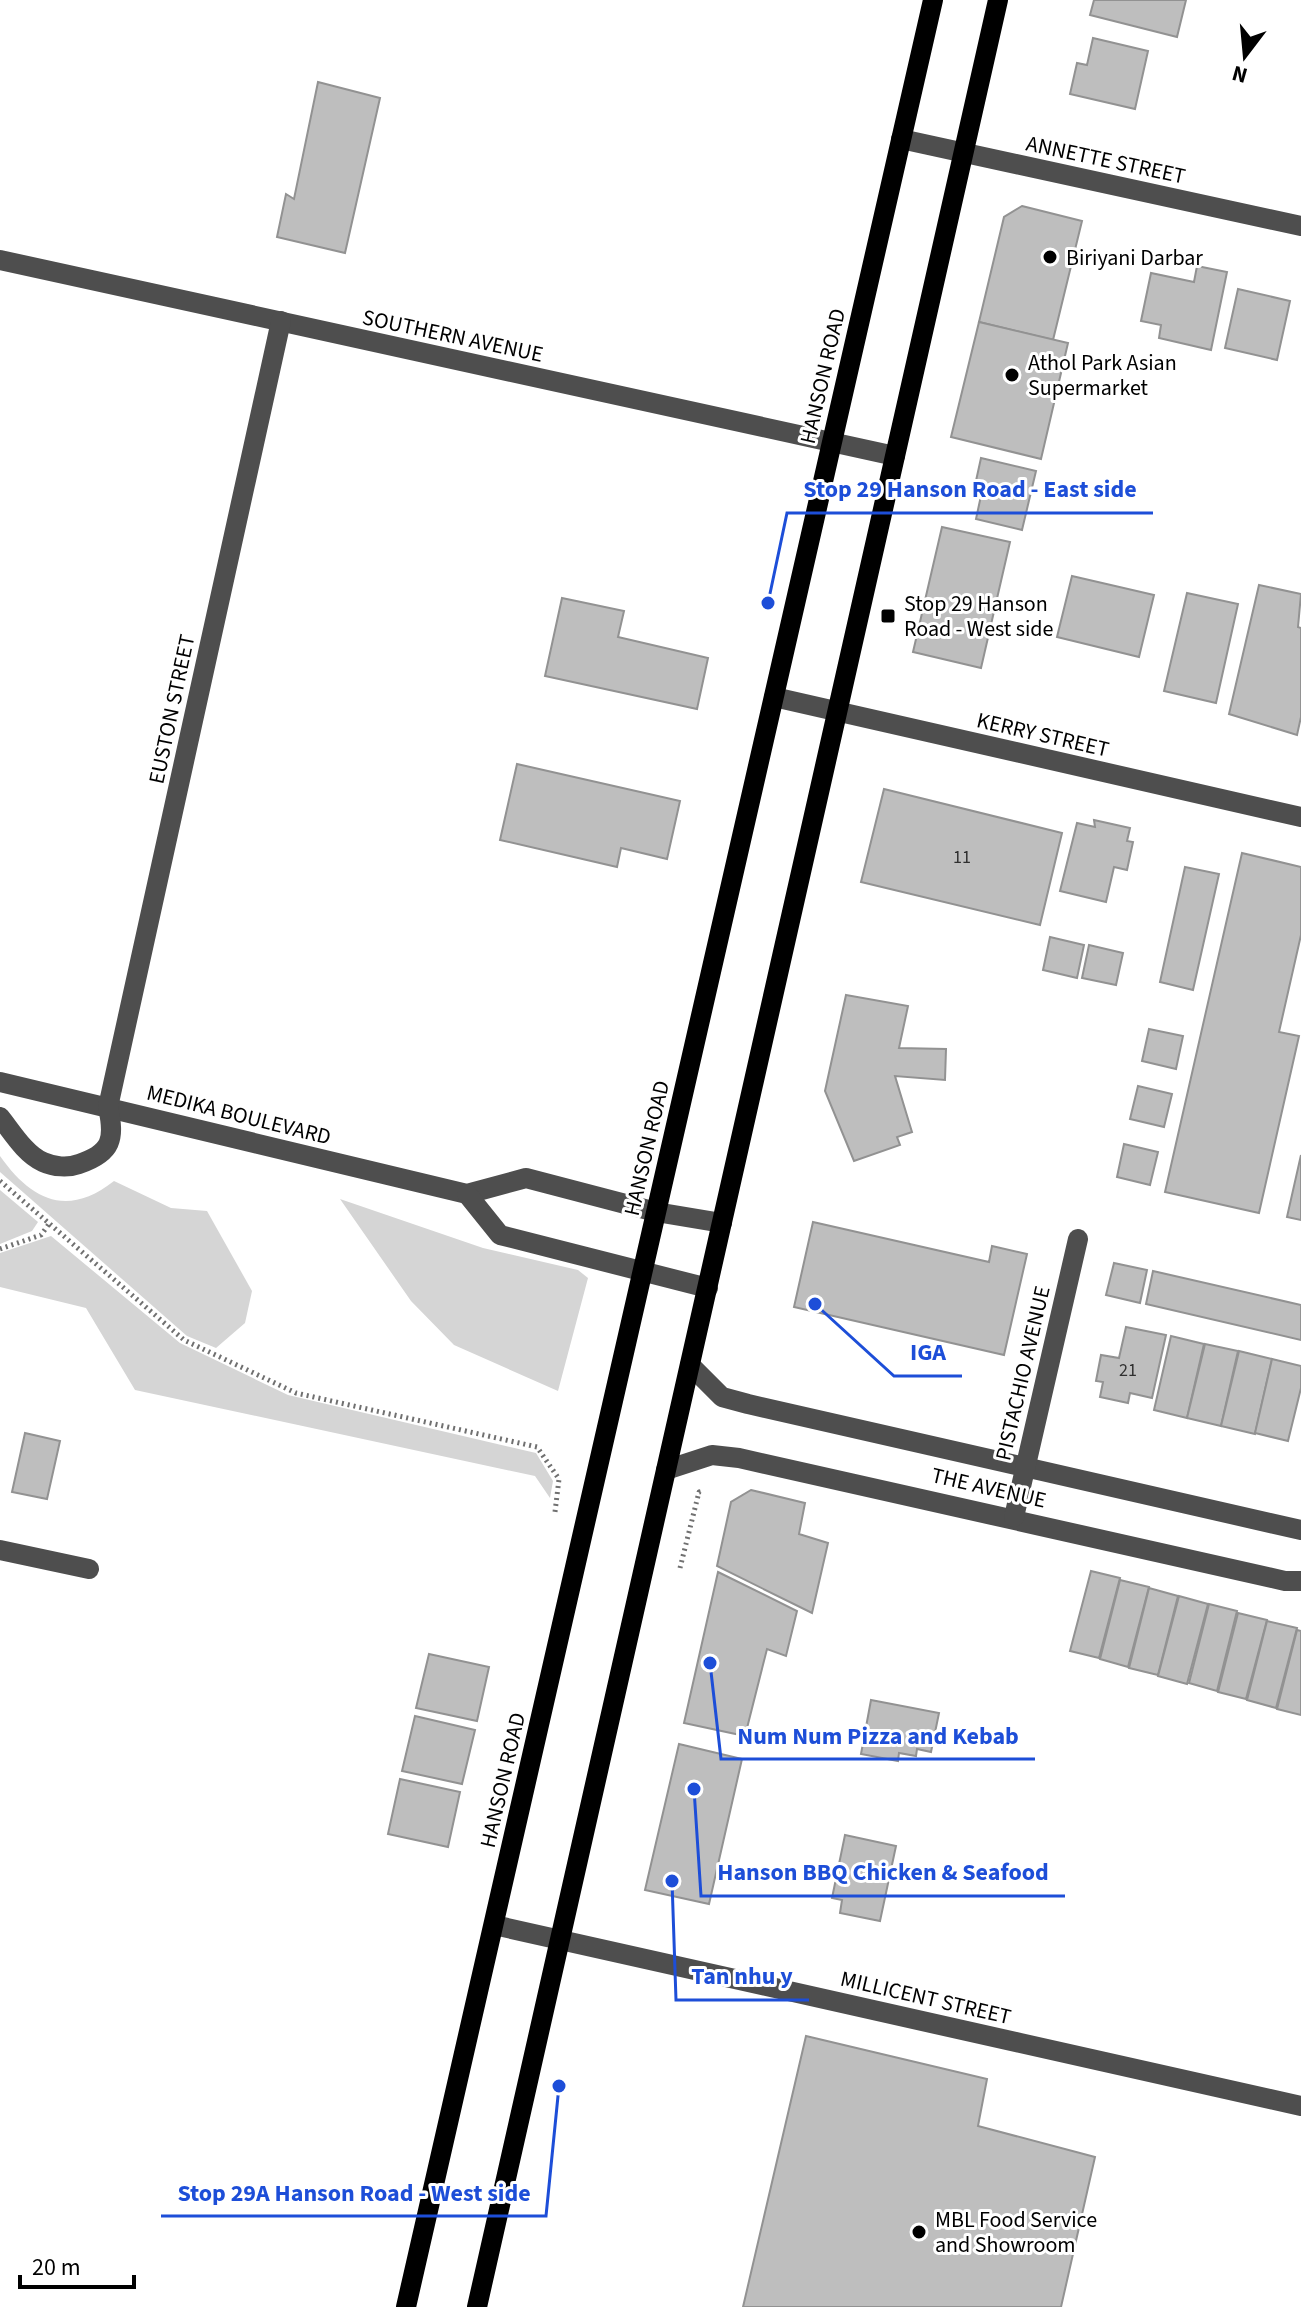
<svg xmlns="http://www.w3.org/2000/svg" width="1301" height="2307" viewBox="0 0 1301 2307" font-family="'Source Sans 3',sans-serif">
	<rect width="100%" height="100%" fill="#fff"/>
	<g fill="#d5d5d5">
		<path d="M0,1156C31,1200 67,1218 114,1181L171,1208L207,1211L252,1291L245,1323L216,1348L187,1336L0,1172Z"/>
		<polygon points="0,1190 38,1222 32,1231 0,1244"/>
		<polygon points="340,1199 483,1248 578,1270 588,1278 558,1391 454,1345 411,1301"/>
		<polygon points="51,1236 180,1343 288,1395 536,1453 553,1481 550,1498 535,1476 135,1390 86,1308 0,1287 0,1253"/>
	</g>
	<g fill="#bebebe" stroke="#929292" stroke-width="2">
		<polygon points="1094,0 1186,0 1177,37 1090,15"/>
		<polygon points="1093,38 1148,51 1135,109 1070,94 1077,63 1087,65"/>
		<polygon points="318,82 380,98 345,253 277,237 286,194 294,199"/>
		<polygon points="1022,206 1082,221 1053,340 979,322 1004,217"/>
		<polygon points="1197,266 1227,272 1211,350 1159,338 1161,325 1141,321 1151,273 1194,282"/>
		<polygon points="1238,289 1290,301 1277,360 1225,348"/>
		<polygon points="979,322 1068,343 1041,459 951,437"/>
		<polygon points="981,458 1036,471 1022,530 976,519 982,491 974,490"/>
		<polygon points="942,527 1010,542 981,668 913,652"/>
		<polygon points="1072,576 1154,595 1139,657 1057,637"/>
		<polygon points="1259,585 1301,594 1298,627 1301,628 1301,717 1297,735 1229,714"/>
		<polygon points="1187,593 1238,604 1216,703 1164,691"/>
		<polygon points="562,598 624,611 618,637 708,658 697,709 545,676"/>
		<polygon points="517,764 680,801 667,859 621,848 617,867 500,840"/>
		<polygon points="884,789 1062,833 1040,925 861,882"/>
		<polygon points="1094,820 1130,828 1127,841 1133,842 1127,870 1114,867 1106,902 1060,891 1077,823 1095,827"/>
		<polygon points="1242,853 1301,867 1301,935 1279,1032 1299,1036 1259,1213 1165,1192"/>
		<polygon points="1185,867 1219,874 1193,990 1160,982"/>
		<polygon points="1050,937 1084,945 1077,978 1043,970"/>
		<polygon points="1089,945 1123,953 1116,985 1082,978"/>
		<polygon points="846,995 908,1006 899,1048 946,1049 945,1080 895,1076 912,1132 897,1137 900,1145 854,1161 825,1091"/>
		<polygon points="1149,1029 1183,1036 1176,1069 1142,1061"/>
		<polygon points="1138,1086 1172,1094 1164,1127 1130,1119"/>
		<polygon points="1124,1144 1158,1152 1150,1185 1117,1177"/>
		<polygon points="1301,1155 1301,1220 1287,1217"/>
		<polygon points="813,1222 989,1262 992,1246 1027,1254 1004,1355 794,1307"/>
		<polygon points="1114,1263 1147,1270 1140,1303 1106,1295"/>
		<polygon points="1153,1271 1301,1305 1301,1340 1146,1304"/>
		<polygon points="1126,1327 1166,1335 1152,1398 1130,1393 1128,1403 1100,1397 1103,1382 1096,1381 1101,1355 1119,1358"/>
		<polygon points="1171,1336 1204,1344 1187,1418 1154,1410"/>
		<polygon points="1205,1344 1238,1351 1221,1426 1187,1418"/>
		<polygon points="1239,1351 1272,1359 1255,1434 1221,1426"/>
		<polygon points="1272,1359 1301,1366 1301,1388 1288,1441 1255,1433"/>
		<polygon points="25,1433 60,1441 47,1499 12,1492"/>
		<polygon points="751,1490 805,1503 799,1534 828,1543 812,1613 717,1566 731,1502"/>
		<polygon points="1091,1571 1120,1578 1099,1658 1070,1651"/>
		<polygon points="718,1572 797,1611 786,1656 767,1649 745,1736 684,1723"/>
		<polygon points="1120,1580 1149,1587 1128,1667 1100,1659"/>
		<polygon points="1149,1588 1178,1596 1158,1675 1129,1668"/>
		<polygon points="1179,1596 1208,1604 1187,1684 1158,1676"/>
		<polygon points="1209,1604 1237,1611 1217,1691 1189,1683"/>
		<polygon points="1238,1613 1267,1620 1246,1699 1218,1692"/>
		<polygon points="1267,1621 1297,1628 1276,1708 1247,1700"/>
		<polygon points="1297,1630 1301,1631 1301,1715 1277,1709"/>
		<polygon points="429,1654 489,1667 477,1721 416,1708"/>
		<polygon points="871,1700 939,1713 931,1752 917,1749 916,1756 899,1753 898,1761 861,1754"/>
		<polygon points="415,1716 475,1730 462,1784 402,1771"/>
		<polygon points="679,1744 742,1759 709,1904 645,1890"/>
		<polygon points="400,1779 460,1792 448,1847 388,1834"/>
		<polygon points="845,1835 896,1846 880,1921 840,1913 842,1900 832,1898"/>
		<polygon points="806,2036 987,2079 978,2126 1095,2157 1061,2307 743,2307"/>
	</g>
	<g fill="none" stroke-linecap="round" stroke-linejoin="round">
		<g stroke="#707070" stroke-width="5" stroke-dasharray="2 4" stroke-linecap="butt">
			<polyline points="0,1181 184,1340 296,1393 537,1447 559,1479 555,1512"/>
			<polyline points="0,1249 41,1235 49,1224"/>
			<polyline points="680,1568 699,1492 703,1491"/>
		</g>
		<g stroke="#4e4e4e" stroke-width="20">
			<polyline points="901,139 1301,226"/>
			<polyline points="0,260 895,456"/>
			<polyline points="774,697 1301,817"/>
			<polyline points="0,1082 467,1194 526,1178 656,1212 722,1223"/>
			<path d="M0,1117C12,1132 25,1154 43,1162C54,1167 68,1168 79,1164C112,1153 115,1139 108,1107L281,321"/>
			<polyline points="467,1194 500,1235 708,1288"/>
			<polyline points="690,1365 722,1397 748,1404 1301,1530"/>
			<polyline points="666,1470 712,1455 739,1458 1285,1581 1301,1581"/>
			<polyline points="1014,1517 1078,1239"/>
			<polyline points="0,1550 89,1569"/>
			<polyline points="494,1925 1301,2106"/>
		</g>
		<g stroke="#000" stroke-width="20">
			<polyline points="406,2307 933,0"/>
			<polyline points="477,2307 998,0"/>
		</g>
	</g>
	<g fill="#000" stroke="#fff" stroke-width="3">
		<circle cx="1050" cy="257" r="8"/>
		<circle cx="1012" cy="375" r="8"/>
		<rect x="880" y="608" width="16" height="16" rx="4"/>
		<circle cx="919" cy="2232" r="8"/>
	</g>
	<g text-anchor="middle" stroke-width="6" stroke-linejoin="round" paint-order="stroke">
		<g font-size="18" fill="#303030">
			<text x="962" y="863">11</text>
			<text x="1128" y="1376">21</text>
		</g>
		<g font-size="22" fill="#000" stroke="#fff">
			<text transform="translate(1106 159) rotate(12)" y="8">ANNETTE STREET</text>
			<text transform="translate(453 335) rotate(12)" y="8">SOUTHERN AVENUE</text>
			<text transform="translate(822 376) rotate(-77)" y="8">HANSON ROAD</text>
			<text transform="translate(171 709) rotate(-78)" y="8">EUSTON STREET</text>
			<text transform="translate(1043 734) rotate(13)" y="8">KERRY STREET</text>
			<text transform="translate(239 1114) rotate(14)" y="8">MEDIKA BOULEVARD</text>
			<text transform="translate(646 1148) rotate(-77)" y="8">HANSON ROAD</text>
			<text transform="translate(1022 1373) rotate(-77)" y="8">PISTACHIO AVENUE</text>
			<text transform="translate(989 1487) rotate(13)" y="8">THE AVENUE</text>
			<text transform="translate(502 1780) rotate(-77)" y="8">HANSON ROAD</text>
			<text transform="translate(926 1997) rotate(13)" y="8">MILLICENT STREET</text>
		</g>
		<g font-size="22" fill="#000" stroke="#fff" text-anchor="start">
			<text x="1066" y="265">Biriyani Darbar</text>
			<text x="1028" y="370">Athol Park Asian<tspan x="1028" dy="25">Supermarket</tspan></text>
			<text x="904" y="611">Stop 29 Hanson<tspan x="904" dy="25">Road - West side</tspan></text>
			<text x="935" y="2227">MBL Food Service<tspan x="935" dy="25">and Showroom</tspan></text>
		</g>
	</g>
	<path fill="none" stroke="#1d4ed8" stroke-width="3" d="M768 603L787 513H1153M815 1304L894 1376H962M710 1663L721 1759H1035M694 1789L701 1896H1065M672 1881L676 2000H809M559 2086L546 2216H161"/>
	<g fill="#1d4ed8" stroke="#fff" stroke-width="3">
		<circle cx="768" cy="603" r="8"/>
		<circle cx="815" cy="1304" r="8"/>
		<circle cx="710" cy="1663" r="8"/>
		<circle cx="694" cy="1789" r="8"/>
		<circle cx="672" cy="1881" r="8"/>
		<circle cx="559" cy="2086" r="8"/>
	</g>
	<g font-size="24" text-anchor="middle" font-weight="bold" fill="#1d4ed8" stroke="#fff" stroke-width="6" stroke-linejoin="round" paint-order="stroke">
		<text x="970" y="497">Stop 29 Hanson Road - East side</text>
		<text x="928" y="1360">IGA</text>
		<text x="878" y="1744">Num Num Pizza and Kebab</text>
		<text x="883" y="1880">Hanson BBQ Chicken &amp; Seafood</text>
		<text x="742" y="1984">Tan nhu y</text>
		<text x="354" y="2201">Stop 29A Hanson Road - West side</text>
	</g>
	<g transform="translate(1245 56) rotate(196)" stroke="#ffffff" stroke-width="6" paint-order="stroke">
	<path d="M0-6L14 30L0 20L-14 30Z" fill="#000000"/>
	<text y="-12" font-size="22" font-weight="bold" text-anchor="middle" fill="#000000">N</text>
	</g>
	<path d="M20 2275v12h114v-12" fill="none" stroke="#000000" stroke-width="4"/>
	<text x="32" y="2275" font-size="24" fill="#000000" stroke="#ffffff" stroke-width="6" paint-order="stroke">20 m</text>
</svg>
